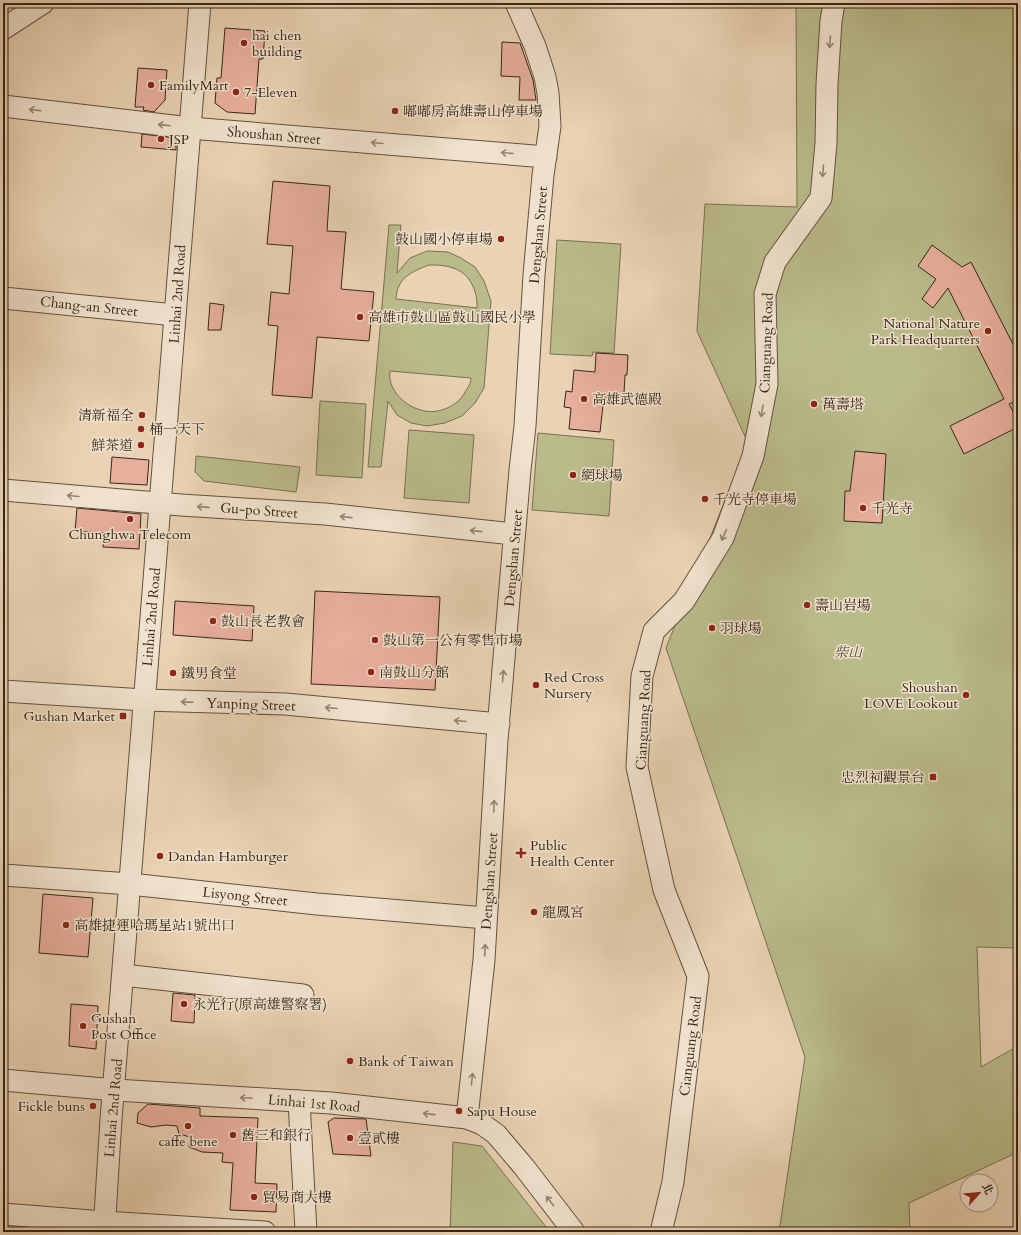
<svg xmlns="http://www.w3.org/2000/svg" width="1021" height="1235" viewBox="0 0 1021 1235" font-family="Cardo,'Noto Serif TC',serif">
	<rect width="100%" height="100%" fill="#ead3b4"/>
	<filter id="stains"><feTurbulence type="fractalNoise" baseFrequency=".005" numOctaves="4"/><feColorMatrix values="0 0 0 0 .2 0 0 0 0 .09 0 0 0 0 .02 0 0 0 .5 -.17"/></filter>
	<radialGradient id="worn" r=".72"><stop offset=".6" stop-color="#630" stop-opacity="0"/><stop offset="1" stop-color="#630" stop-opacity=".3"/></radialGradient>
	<g fill="#babb8b" stroke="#787152" fill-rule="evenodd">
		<polygon points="796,3 1018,3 1018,948 977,947 981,1067 1018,1046 1018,1152 909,1203 910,1232 779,1232 805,1057 666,648 748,443 697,331 705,204 797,207"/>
		<path d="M389,225H401L397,273L410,258L427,251L448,252L461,258L475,267L484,281L491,301L484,388L475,403L462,416L445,423L427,426L411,423L397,415L388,401L381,467H368ZM429,265C437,265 445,265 453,268C470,273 478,292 477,308L396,299C397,278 411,272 429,265ZM390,371L471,378C471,383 468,388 465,392C459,405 440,414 425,411C407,408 387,391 390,371Z"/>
		<polygon points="557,240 621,244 614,353 593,352 592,356 550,354"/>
		<polygon points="320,401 366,404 362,478 316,475"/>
		<polygon points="409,430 474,435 469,503 404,498"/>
		<polygon points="538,433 614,440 609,516 532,510"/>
		<polygon points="196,456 300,467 296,492 204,481 195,472"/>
		<polygon points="453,1142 482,1146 550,1232 450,1232"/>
	</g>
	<g fill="#e8af9d" stroke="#362718">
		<polygon points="225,28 265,31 263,59 259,59 255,114 227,112 215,103 217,78 221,78"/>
		<polygon points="502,42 520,43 533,80 536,100 519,100 520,77 501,76"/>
		<polygon points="138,68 167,70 165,100 154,112 143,110 144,107 135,107"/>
		<polygon points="142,134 176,138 176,150 141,147"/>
		<polygon points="273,181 330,186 327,231 346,232 341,289 374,292 369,341 317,337 312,398 272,395 278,326 268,325 271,292 289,294 293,246 267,244"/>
		<polygon points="932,245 962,267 971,262 1018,354 1018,400 1009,404 1018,421 1018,427 964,454 950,426 1004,399 948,288 933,308 922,299 936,279 918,266"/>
		<polygon points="210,303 224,305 221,330 208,330"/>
		<polygon points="596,353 628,355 627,375 625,375 624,393 620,398 604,397 600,432 569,429 571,408 564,407 566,391 572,392 574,370 595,372"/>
		<polygon points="855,451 886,454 882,523 844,521 845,491 850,491"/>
		<polygon points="112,457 149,460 147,485 110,483"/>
		<polygon points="77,508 141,514 139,549 103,547 104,533 75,531"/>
		<polygon points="315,591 440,597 435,690 311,684"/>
		<polygon points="175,601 254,606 252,641 173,635"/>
		<polygon points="43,894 93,898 88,957 39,953"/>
		<polygon points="173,993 195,995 194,1023 171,1021"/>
		<polygon points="71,1004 98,1006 96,1049 69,1046"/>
		<polygon points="148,1104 200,1108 200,1116 258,1118 255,1183 277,1184 276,1212 230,1210 233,1163 222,1162 223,1153 202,1152 189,1147 190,1137 179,1134 177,1126 166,1125 151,1127 137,1123 138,1113"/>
		<polygon points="334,1118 366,1119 371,1156 333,1154 328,1122"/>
	</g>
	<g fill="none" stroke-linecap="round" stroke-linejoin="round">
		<g stroke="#63523f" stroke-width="23">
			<g id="minor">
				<polyline points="3,29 43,3"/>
				<polyline points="3,106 190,128 546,157"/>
				<polyline points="3,298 175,315"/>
				<polyline points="3,490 181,505 325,514 514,534"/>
				<polyline points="3,691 144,700 285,704 499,724"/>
				<polyline points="3,875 130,884 317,904 486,918"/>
				<polyline points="123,975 303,995"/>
				<polyline points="3,1080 115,1090 331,1103 467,1118 482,1124 496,1134 524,1167 574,1232"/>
				<polyline points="299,1101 306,1232"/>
				<polyline points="467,1118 484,960 497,740 520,470 525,426 534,275 543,175 550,126 548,93 545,77 535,46 516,3"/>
				<polyline points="3,1214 104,1222 265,1232"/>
				<polyline points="104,1232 111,1119 200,3"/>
				<polyline points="661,1232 673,1182 698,976 664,890 637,767 642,676 654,631 684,601 723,538 753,456 767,384 765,294 775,262 821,198 826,143 827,84 831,21 834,3"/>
			</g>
		</g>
		<use href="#minor" stroke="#f1e2ce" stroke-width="21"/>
	</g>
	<defs><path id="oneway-shaft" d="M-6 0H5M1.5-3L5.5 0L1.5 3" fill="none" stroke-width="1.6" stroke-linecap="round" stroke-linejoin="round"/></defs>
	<g stroke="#948473">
		<use href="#oneway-shaft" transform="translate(830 42) rotate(94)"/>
		<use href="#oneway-shaft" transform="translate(35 110) rotate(-173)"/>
		<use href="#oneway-shaft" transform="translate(164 125) rotate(-173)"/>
		<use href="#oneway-shaft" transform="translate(377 143) rotate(-175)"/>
		<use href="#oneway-shaft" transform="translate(507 153) rotate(-175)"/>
		<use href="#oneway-shaft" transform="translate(823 171) rotate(95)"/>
		<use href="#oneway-shaft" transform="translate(762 411) rotate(100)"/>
		<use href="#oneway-shaft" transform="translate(73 496) rotate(-175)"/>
		<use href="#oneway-shaft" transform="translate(203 507) rotate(-176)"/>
		<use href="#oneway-shaft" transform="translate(346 517) rotate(-174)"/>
		<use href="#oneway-shaft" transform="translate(476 531) rotate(-174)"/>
		<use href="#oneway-shaft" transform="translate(724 535) rotate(114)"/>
		<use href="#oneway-shaft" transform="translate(503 676) rotate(-85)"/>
		<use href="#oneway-shaft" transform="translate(187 702) rotate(-178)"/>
		<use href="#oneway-shaft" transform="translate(331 708) rotate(-175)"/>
		<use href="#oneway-shaft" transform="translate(460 721) rotate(-175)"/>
		<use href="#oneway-shaft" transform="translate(494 806) rotate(-87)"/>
		<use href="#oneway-shaft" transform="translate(485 950) rotate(-88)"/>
		<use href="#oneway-shaft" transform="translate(472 1079) rotate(-84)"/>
		<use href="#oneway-shaft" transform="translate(246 1098) rotate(-177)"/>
		<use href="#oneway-shaft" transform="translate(429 1114) rotate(-174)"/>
		<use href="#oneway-shaft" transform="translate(550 1201) rotate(-128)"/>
	</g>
	<g fill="#8f2418" stroke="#f1e2ce" stroke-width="1.5">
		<circle cx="244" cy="43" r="4"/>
		<circle cx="151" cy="85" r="4"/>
		<circle cx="236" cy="92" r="4"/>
		<circle cx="395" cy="111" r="4"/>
		<circle cx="161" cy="139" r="4"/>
		<circle cx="501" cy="239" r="4"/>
		<circle cx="360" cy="317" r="4"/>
		<circle cx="988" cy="331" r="4"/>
		<circle cx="584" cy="399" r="4"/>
		<circle cx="814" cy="404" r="4"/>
		<circle cx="142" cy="415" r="4"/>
		<circle cx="141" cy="429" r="4"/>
		<circle cx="141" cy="445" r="4"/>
		<circle cx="573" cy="475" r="4"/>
		<circle cx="705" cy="499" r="4"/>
		<circle cx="863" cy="508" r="4"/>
		<circle cx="130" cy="519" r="4"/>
		<circle cx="807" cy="605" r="4"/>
		<circle cx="213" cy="621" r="4"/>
		<circle cx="712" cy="628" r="4"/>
		<circle cx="375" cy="640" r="4"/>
		<circle cx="371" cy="672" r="4"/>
		<circle cx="173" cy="673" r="4"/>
		<circle cx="536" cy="685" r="4"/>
		<circle cx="966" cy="695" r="4"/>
		<rect x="119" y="712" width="8" height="8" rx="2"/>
		<rect x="929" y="773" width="8" height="8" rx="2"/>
		<path d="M519 847h4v4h4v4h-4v4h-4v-4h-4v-4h4z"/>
		<circle cx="160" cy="856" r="4"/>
		<circle cx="534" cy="912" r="4"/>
		<circle cx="66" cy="925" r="4"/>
		<circle cx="184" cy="1004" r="4"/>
		<circle cx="83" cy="1026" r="4"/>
		<circle cx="350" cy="1061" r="4"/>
		<circle cx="93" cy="1106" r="4"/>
		<circle cx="459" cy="1111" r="4"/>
		<circle cx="188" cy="1126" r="4"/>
		<circle cx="233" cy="1135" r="4"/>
		<circle cx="350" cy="1138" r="4"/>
		<circle cx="254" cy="1197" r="4"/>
	</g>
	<g text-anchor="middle" stroke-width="3" stroke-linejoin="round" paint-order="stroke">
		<g font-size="14" fill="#362718" stroke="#f1e2ce" text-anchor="start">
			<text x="252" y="40">hai chen<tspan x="252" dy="16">building</tspan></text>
			<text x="159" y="90">FamilyMart</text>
			<text x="244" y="97">7-Eleven</text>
			<text x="403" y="116">嘟嘟房高雄壽山停車場</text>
			<text x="169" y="144">JSP</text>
			<text x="493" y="244" text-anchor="end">鼓山國小停車場</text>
			<text x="368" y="322">高雄市鼓山區鼓山國民小學</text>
			<text x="980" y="328" text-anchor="end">National Nature<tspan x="980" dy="16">Park Headquarters</tspan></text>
			<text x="592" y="404">高雄武德殿</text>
			<text x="822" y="409">萬壽塔</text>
			<text x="134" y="420" text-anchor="end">清新福全</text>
			<text x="149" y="434">桶一天下</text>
			<text x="133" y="450" text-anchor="end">鮮茶道</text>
			<text x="581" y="480">網球場</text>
			<text x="713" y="504">千光寺停車場</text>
			<text x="871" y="513">千光寺</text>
			<text x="130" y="539" text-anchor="middle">Chunghwa Telecom</text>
			<text x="815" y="610">壽山岩場</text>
			<text x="221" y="626">鼓山長老教會</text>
			<text x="720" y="633">羽球場</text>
			<text x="383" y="645">鼓山第一公有零售市場</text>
			<text x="379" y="677">南鼓山分館</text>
			<text x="181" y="678">鐵男食堂</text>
			<text x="544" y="682">Red Cross<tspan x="544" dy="16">Nursery</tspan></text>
			<text x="958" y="692" text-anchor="end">Shoushan<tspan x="958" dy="16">LOVE Lookout</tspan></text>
			<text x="115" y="721" text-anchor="end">Gushan Market</text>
			<text x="925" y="782" text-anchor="end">忠烈祠觀景台</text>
			<text x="530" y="850">Public<tspan x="530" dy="16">Health Center</tspan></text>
			<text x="168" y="861">Dandan Hamburger</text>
			<text x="542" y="917">龍鳳宮</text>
			<text x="74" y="930">高雄捷運哈瑪星站1號出口</text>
			<text x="192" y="1009">永光行(原高雄警察署)</text>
			<text x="91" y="1023">Gushan<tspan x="91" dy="16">Post Office</tspan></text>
			<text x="358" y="1066">Bank of Taiwan</text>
			<text x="85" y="1111" text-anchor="end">Fickle buns</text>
			<text x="467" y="1116">Sapu House</text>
			<text x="241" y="1140">舊三和銀行</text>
			<text x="358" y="1143">壹貳樓</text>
			<text x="188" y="1146" text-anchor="middle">caffe bene</text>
			<text x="262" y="1202">貿易商大樓</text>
		</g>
		<g font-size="14" fill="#362718" stroke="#f1e2ce">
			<text transform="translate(274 135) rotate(5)" y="5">Shoushan Street</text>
			<text transform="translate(538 235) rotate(-85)" y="5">Dengshan Street</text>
			<text transform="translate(177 294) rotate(-86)" y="5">Linhai 2nd Road</text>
			<text transform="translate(89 306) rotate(6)" y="5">Chang-an Street</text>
			<text transform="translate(766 343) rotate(-88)" y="5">Cianguang Road</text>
			<text transform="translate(259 510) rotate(4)" y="5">Gu-po Street</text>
			<text transform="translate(513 558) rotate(-85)" y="5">Dengshan Street</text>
			<text transform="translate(151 617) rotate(-85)" y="5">Linhai 2nd Road</text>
			<text transform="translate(251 704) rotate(2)" y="5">Yanping Street</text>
			<text transform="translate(643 720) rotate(-87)" y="5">Cianguang Road</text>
			<text transform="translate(489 881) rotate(-86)" y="5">Dengshan Street</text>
			<text transform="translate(245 896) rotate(6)" y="5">Lisyong Street</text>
			<text transform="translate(690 1046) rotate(-83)" y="5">Cianguang Road</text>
			<text transform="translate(314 1103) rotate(5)" y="5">Linhai 1st Road</text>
			<text transform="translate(113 1108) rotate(-85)" y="5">Linhai 2nd Road</text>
		</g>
		<g font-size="14" font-style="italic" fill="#574c35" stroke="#f1e2ce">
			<text x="848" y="657">柴山</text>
		</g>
	</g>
	<rect width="1021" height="1235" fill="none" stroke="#ead3b4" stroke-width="16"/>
	<rect x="4" y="4" width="1013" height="1227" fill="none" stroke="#362718" stroke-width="2"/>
	<rect x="8" y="8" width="1005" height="1219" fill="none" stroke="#362718"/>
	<g transform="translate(979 1193) rotate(63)"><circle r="19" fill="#f1e2ce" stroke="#a69785"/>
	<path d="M0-3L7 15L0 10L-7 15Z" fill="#8f2418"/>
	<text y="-6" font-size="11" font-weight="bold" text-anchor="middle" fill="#362718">北</text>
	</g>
	<rect width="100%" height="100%" filter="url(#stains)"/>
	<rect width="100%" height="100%" fill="url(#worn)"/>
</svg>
